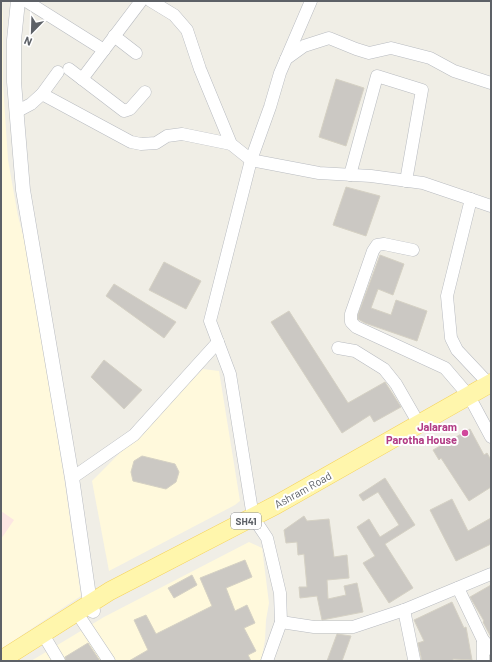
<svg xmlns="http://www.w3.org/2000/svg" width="492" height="662" viewBox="0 0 492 662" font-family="Barlow,sans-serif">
	<rect width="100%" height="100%" fill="#f0eee6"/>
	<g fill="#fff9dc">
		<polygon points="1,1 2,1 3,18 3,84 8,160 18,216 29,258 65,484 81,596 1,649"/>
		<polygon points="203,369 219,371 240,501 235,505 109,571 92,481"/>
		<polygon points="249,542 262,548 269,603 266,620 265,640 261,661 31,661 104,617"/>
	</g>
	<polygon fill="#fce6e2" points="1,511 14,520 1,539"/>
	<g fill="#cbc8c3" stroke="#d5d1c4">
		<polygon points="336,79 364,88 346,146 319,137"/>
		<polygon points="346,187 380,196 366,236 333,225"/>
		<polygon points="380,255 404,264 393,295 378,289 371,308 391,315 396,300 427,311 417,341 365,323 358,319 358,315"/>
		<polygon points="164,262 201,281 186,309 149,290"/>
		<polygon points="114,284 176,322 164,338 106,296"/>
		<polygon points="289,311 348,403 385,382 401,407 374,422 370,415 342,433 271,322"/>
		<polygon points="104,360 142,390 124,409 91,377"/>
		<polygon points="470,429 484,455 487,453 491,460 491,487 469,501 441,458 439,460 433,450"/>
		<polygon points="142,456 175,464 179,472 176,482 166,489 133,481 131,472 134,461"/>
		<polygon points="385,478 415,525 385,544 413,588 389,603 363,563 375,556 357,527 369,519 380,537 399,525 378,492 363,501 359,495"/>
		<polygon points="452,499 468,531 491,518 491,544 456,561 430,510"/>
		<polygon points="304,516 307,521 329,519 334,557 347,555 349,578 327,580 328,599 346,595 344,586 357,583 363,612 322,620 317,596 300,598 299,587 307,587 304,554 298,555 297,542 286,543 284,530"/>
		<polygon points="245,560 252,577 226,588 235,611 247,605 255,623 244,628 256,651 248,655 251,661 129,661 148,650 134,620 146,615 156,634 212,606 200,578"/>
		<polygon points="192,575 197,585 174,598 168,588"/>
		<polygon points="491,585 491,637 483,622 484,621 470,597"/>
		<polygon points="452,602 464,628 466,627 472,660 453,659 453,661 422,661 418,643 424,641 414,620"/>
		<polygon points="337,634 351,636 342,661 327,661"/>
		<polygon points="88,643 100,661 66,661 65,657"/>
	</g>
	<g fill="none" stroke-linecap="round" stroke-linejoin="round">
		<g stroke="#b8bbc0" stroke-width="13">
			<g id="minor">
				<polyline points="26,1 104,50"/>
				<polyline points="151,1 174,15 187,30 200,69 231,144 251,160 319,173 371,176 423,183 491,206"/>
				<polyline points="114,36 136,53"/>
				<polyline points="286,59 304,46 329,38 356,49 369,53 391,48 430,58 454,71 491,83"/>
				<polyline points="69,69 124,111 130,109 145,92"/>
				<polyline points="82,79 141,1"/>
				<polyline points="42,94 58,72"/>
				<polyline points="16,112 31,104 42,94 131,142 141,144 156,143 167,136 182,134 231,144"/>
				<polyline points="350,175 377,76 422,90 406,181"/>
				<polyline points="471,199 447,296 451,338 457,350 489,384"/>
				<polyline points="413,250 384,244 377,245 373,251 351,314 351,322 356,327 445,368 469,396 491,437"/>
				<polyline points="338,348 355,351 384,369 396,384 419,424"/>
				<polyline points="72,478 134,435 218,342"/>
				<polyline points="458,588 483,640 491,649"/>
				<polyline points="404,610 414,659 414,661"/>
				<polyline points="81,619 109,661"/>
				<polyline points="281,622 314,627 353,627 404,610 491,574"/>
				<polyline points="47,641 59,661"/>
				<polyline points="267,661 281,622 280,593 267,538 253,517 230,374 210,321 251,160 270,107 280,73 311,1"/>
				<polyline points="483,661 483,640"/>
			</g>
		</g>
		<g stroke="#b8bbc0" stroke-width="15">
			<polyline id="tertiary" points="18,1 14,40 14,82 23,190 72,478 90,603 93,611"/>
		</g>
		<g stroke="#f6d359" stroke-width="19">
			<polyline id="primary" points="1,660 110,591 276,505 491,383"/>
		</g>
		<use href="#minor" stroke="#fff" stroke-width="12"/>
		<use href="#tertiary" stroke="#fff" stroke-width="14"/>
		<use href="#primary" stroke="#fff6ac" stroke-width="18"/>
	</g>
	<circle fill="#d1479c" stroke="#fff" stroke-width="1.5" cx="465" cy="433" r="4"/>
	<g text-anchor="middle" stroke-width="4" stroke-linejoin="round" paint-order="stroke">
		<rect fill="#fff" stroke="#8e9095" stroke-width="1" x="231" y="513" width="30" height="16" rx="3"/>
		<g font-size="10" font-weight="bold" fill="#5d6167">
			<text x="246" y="525">SH41</text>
		</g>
		<g font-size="11" font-weight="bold" fill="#b23c85" stroke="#fff" text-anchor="end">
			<text x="457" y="431">Jalaram<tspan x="457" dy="13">Parotha House</tspan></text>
		</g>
		<g font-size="11" fill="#5d6167" stroke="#fff">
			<text transform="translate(303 490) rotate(-29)" y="4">Ashram Road</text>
		</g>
	</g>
	<rect width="492" height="662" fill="none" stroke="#5d6167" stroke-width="4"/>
	<g transform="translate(32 32) rotate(203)" stroke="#ffffff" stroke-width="3" paint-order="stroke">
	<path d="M0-3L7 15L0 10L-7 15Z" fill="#5d6167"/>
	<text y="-6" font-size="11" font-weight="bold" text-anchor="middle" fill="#5d6167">N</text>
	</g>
</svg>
